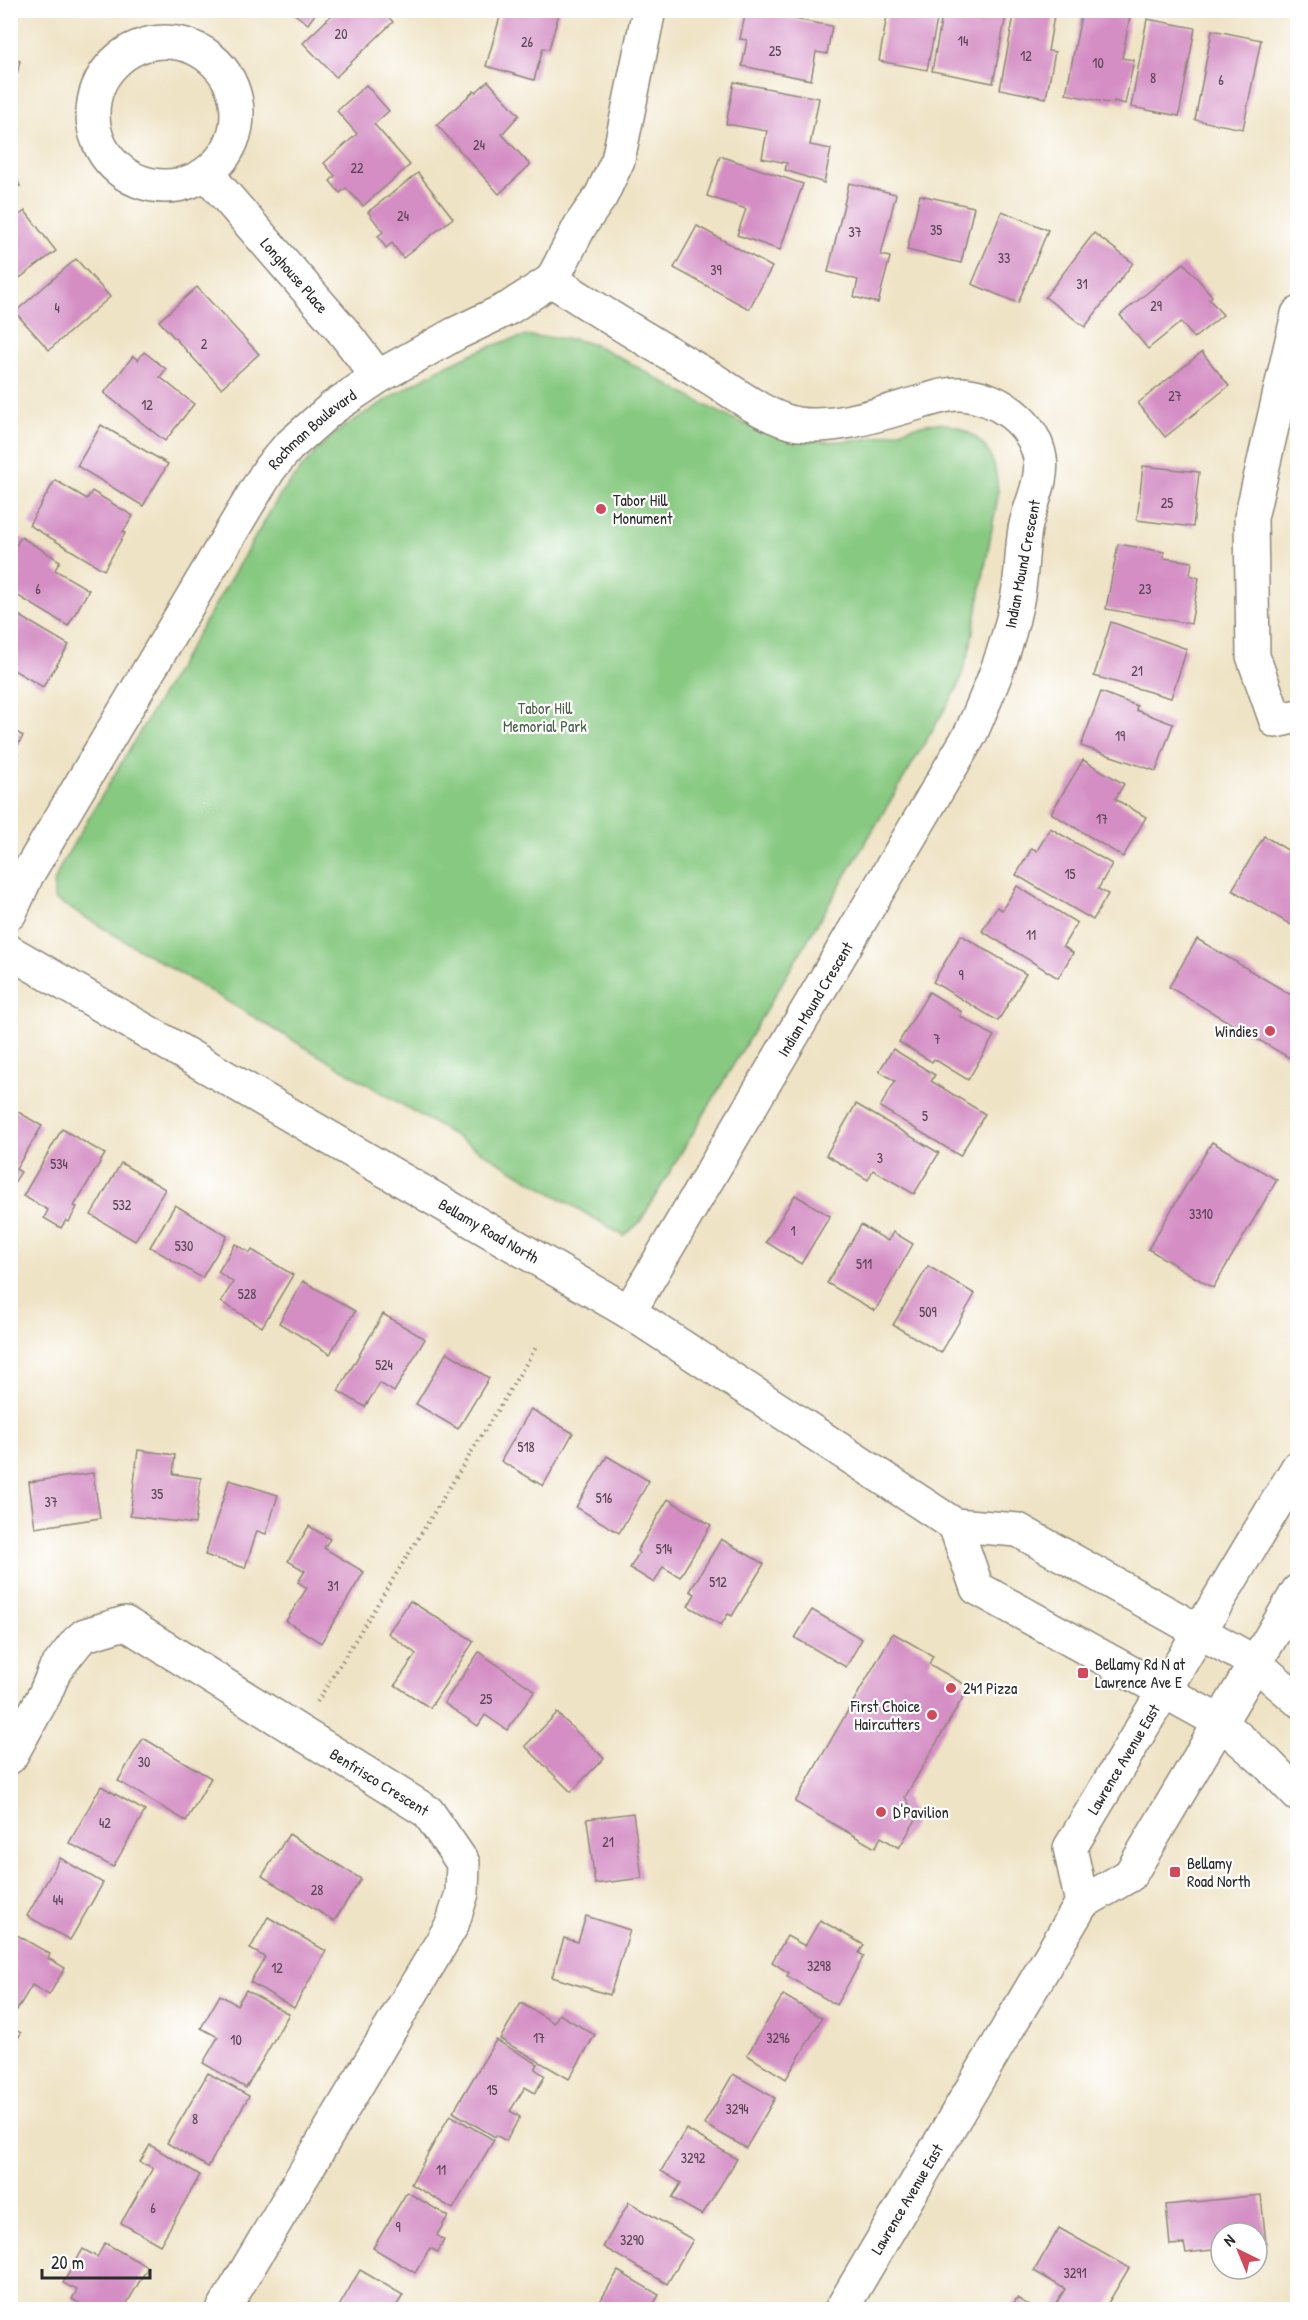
<svg xmlns="http://www.w3.org/2000/svg" width="1308" height="2320" viewBox="0 0 1308 2320" font-family="'Patrick Hand',sans-serif">
	<rect width="100%" height="100%" fill="#fff"/>
	<filter id="ink" filterUnits="userSpaceOnUse"><feTurbulence type="fractalNoise" baseFrequency=".0167" numOctaves="2"/><feDisplacementMap in="SourceGraphic" scale="12" xChannelSelector="R" yChannelSelector="G"/><feConvolveMatrix kernelMatrix="1 2 1 2 8 2 1 2 1" color-interpolation-filters="sRGB"/></filter>
	<filter id="wash" filterUnits="userSpaceOnUse"><feTurbulence type="fractalNoise" baseFrequency=".008" numOctaves="4" result="noise"/><feDisplacementMap in="SourceGraphic" scale="24" xChannelSelector="R" yChannelSelector="G"/><feGaussianBlur stdDeviation="1.35" result="paint"/><feColorMatrix in="noise" values="0 0 0 0 0 0 0 0 0 0 0 0 0 0 0 0 0 1.4 0 .05"/><feComposite in="paint" operator="in"/></filter>
	<g filter="url(#wash)">
		<rect width="100%" height="100%" fill="#efe3c5"/>
		<path fill="#87c981" stroke="#597a56" stroke-width="1.5" d="M526,336L572,339L593,344C663,376 725,429 804,440C827,443 853,441 877,437C903,432 930,416 957,427C990,441 997,462 998,496L970,648L958,687L640,1222L624,1236L54,899V883L61,865L280,495C295,476 310,456 328,440C345,424 366,413 385,401C429,374 475,347 526,336Z"/>
		<g id="blocks">
			<g fill="#d48ec4">
				<polygon points="289,10 318,10 308,24"/>
				<polygon points="337,10 382,10 393,22 336,77 303,43"/>
				<polygon points="502,10 560,10 549,49 543,48 534,80 486,66"/>
				<polygon points="746,10 832,26 827,54 816,52 811,80 742,66 747,40 740,39"/>
				<polygon points="888,10 939,10 927,70 879,61"/>
				<polygon points="943,10 1007,10 993,83 932,71"/>
				<polygon points="1015,10 1055,10 1048,51 1055,52 1046,98 1000,89"/>
				<polygon points="1082,10 1102,10 1130,16 1122,58 1134,60 1125,104 1114,101 1113,104 1066,94"/>
				<polygon points="1147,19 1195,28 1179,116 1131,107"/>
				<polygon points="1212,30 1261,40 1243,129 1195,120"/>
				<polygon points="10,58 20,61 17,74 10,72"/>
				<polygon points="488,81 519,115 502,134 530,165 499,194 437,125 474,91 476,92"/>
				<polygon points="734,82 819,98 810,145 831,149 824,183 785,170 787,163 762,158 767,131 726,124"/>
				<polygon points="366,85 389,111 374,124 410,165 363,206 346,188 340,193 330,181 335,176 324,163 357,134 337,111"/>
				<polygon points="720,156 803,184 780,250 737,235 746,209 707,196"/>
				<polygon points="10,165 20,186 10,190"/>
				<polygon points="418,173 453,218 403,258 392,243 386,248 378,236 383,232 368,212"/>
				<polygon points="849,183 896,194 881,255 890,257 878,303 854,297 858,280 828,272"/>
				<polygon points="920,195 974,207 961,263 907,250"/>
				<polygon points="25,211 56,251 10,285 10,222"/>
				<polygon points="1002,211 1048,230 1018,303 972,284"/>
				<polygon points="697,226 772,267 749,309 674,268"/>
				<polygon points="1094,233 1133,263 1085,327 1045,297"/>
				<polygon points="76,259 110,297 49,350 15,312"/>
				<polygon points="1184,263 1212,296 1209,299 1223,315 1194,338 1181,322 1148,349 1120,315"/>
				<polygon points="197,287 259,354 221,388 159,321"/>
				<polygon points="144,352 166,369 160,377 194,404 165,441 104,393 133,356 138,360"/>
				<polygon points="1202,352 1229,386 1165,437 1138,403"/>
				<polygon points="101,425 168,464 143,506 77,466"/>
				<polygon points="1143,466 1199,472 1193,527 1137,520"/>
				<polygon points="55,480 87,499 92,491 133,516 123,532 125,533 104,570 29,525"/>
				<polygon points="21,537 60,561 55,570 89,590 68,626 10,591 10,555"/>
				<polygon points="1118,544 1164,552 1164,558 1192,562 1190,575 1199,578 1191,624 1106,609"/>
				<polygon points="10,610 69,645 43,687 10,668"/>
				<polygon points="1111,622 1187,649 1171,698 1094,676"/>
				<polygon points="1101,692 1137,706 1136,710 1173,724 1156,771 1081,746"/>
				<polygon points="10,728 23,736 14,752 18,754 10,767"/>
				<polygon points="1083,760 1124,784 1115,799 1146,817 1123,857 1051,813"/>
				<polygon points="1050,828 1112,864 1098,889 1108,894 1093,920 1016,875 1032,848 1037,851"/>
				<polygon points="1264,836 1289,851 1298,849 1298,929 1232,890"/>
				<polygon points="1017,886 1077,923 1063,946 1073,953 1058,978 982,931 997,907 1002,910"/>
				<polygon points="961,935 1026,974 998,1021 933,982"/>
				<polygon points="1197,939 1298,999 1298,1063 1169,987"/>
				<polygon points="929,992 962,1012 960,1016 994,1036 968,1080 934,1059 932,1062 899,1042"/>
				<polygon points="893,1049 935,1075 931,1081 985,1114 960,1156 880,1107 895,1081 879,1071"/>
				<polygon points="856,1104 939,1153 914,1194 873,1170 868,1180 826,1155"/>
				<polygon points="10,1107 42,1126 16,1169 21,1172 10,1189"/>
				<polygon points="62,1129 105,1154 74,1206 77,1207 69,1222 66,1220 61,1228 44,1218 48,1210 23,1196"/>
				<polygon points="1212,1142 1277,1180 1213,1288 1148,1249"/>
				<polygon points="121,1163 165,1189 135,1241 91,1215"/>
				<polygon points="795,1195 830,1216 801,1264 766,1242"/>
				<polygon points="175,1205 227,1236 202,1278 150,1247"/>
				<polygon points="861,1225 888,1241 893,1232 913,1244 875,1311 827,1283"/>
				<polygon points="235,1244 250,1253 252,1250 293,1275 262,1327 221,1302 233,1282 218,1272"/>
				<polygon points="928,1266 975,1294 941,1353 893,1325"/>
				<polygon points="303,1281 355,1311 330,1354 279,1323"/>
				<polygon points="383,1314 425,1339 394,1392 380,1383 365,1407 338,1391"/>
				<polygon points="447,1352 489,1378 458,1429 416,1404"/>
				<polygon points="531,1409 573,1433 543,1486 501,1461"/>
				<polygon points="138,1450 175,1455 173,1474 201,1478 195,1524 130,1516"/>
				<polygon points="607,1456 649,1481 619,1533 576,1507"/>
				<polygon points="93,1473 100,1518 35,1528 29,1482"/>
				<polygon points="229,1480 278,1495 266,1534 257,1531 245,1568 205,1555"/>
				<polygon points="668,1499 711,1525 680,1577 663,1567 654,1583 630,1568 639,1553 637,1551"/>
				<polygon points="309,1526 330,1539 324,1548 364,1572 321,1643 286,1621 307,1588 298,1582 305,1571 288,1561"/>
				<polygon points="721,1539 764,1564 732,1616 728,1614 721,1625 688,1606 695,1594 690,1591"/>
				<polygon points="410,1601 474,1641 430,1708 395,1685 416,1654 388,1633"/>
				<polygon points="812,1610 862,1639 846,1667 795,1638"/>
				<polygon points="893,1633 933,1656 929,1664 969,1687 905,1797 917,1818 899,1848 881,1837 875,1848 795,1802"/>
				<polygon points="479,1652 535,1691 507,1730 485,1715 478,1726 444,1703"/>
				<polygon points="557,1713 604,1758 571,1792 525,1746"/>
				<polygon points="143,1738 211,1778 186,1821 118,1781"/>
				<polygon points="101,1786 145,1811 113,1867 69,1843"/>
				<polygon points="633,1813 642,1878 595,1884 587,1819"/>
				<polygon points="289,1834 361,1879 334,1921 262,1876"/>
				<polygon points="60,1858 103,1883 70,1940 27,1916"/>
				<polygon points="586,1916 630,1930 610,1995 552,1977 564,1938 578,1942"/>
				<polygon points="268,1917 326,1951 294,2008 250,1982 265,1957 250,1949"/>
				<polygon points="820,1920 864,1945 859,1953 864,1956 836,2005 787,1976 789,1973 772,1962 787,1936 805,1946"/>
				<polygon points="10,1931 50,1954 48,1958 65,1968 49,1995 32,1985 17,2010 10,2006"/>
				<polygon points="246,1990 289,2014 246,2088 203,2063 218,2037 201,2028 220,1995 237,2005"/>
				<polygon points="783,1995 822,2018 786,2079 747,2055"/>
				<polygon points="521,2003 554,2023 559,2014 595,2035 569,2079 500,2039"/>
				<polygon points="10,2027 21,2033 10,2052"/>
				<polygon points="496,2040 538,2064 535,2069 545,2076 535,2093 525,2087 510,2111 520,2117 506,2141 496,2135 495,2137 453,2112"/>
				<polygon points="208,2073 249,2096 208,2167 167,2143"/>
				<polygon points="733,2074 775,2098 746,2148 704,2124"/>
				<polygon points="450,2115 494,2140 453,2209 411,2184"/>
				<polygon points="686,2129 737,2159 702,2215 672,2198 681,2183 661,2171"/>
				<polygon points="150,2145 200,2175 160,2245 121,2223 153,2168 140,2162"/>
				<polygon points="407,2192 448,2216 437,2235 444,2240 438,2252 430,2248 415,2273 373,2248"/>
				<polygon points="1261,2195 1266,2244 1257,2245 1257,2233 1221,2233 1221,2249 1186,2253 1184,2244 1170,2245 1166,2205"/>
				<polygon points="629,2202 693,2240 667,2284 603,2247"/>
				<polygon points="1059,2228 1129,2268 1104,2310 1057,2310 1054,2307 1065,2289 1034,2271"/>
				<polygon points="105,2243 148,2267 123,2310 90,2310 72,2299 77,2290 63,2283 83,2249 97,2257"/>
				<polygon points="360,2270 403,2295 394,2310 337,2310"/>
				<polygon points="618,2271 659,2295 650,2310 595,2310"/>
				<polygon points="1017,2298 1036,2310 1010,2310"/>
			</g>
		</g>
	</g>
	<g filter="url(#ink)">
		<use href="#blocks" fill-opacity="0" stroke="#8d8778" stroke-width="1.5"/>
		<g fill="none" stroke-linecap="round" stroke-linejoin="round">
			<g stroke="#8d8778" stroke-width="36">
				<g id="minor">
					<circle cx="165" cy="114" r="72"/>
					<path id="s1" d="M207,174L342,330L378,377"/>
					<path d="M552,280C605,316 659,347 714,380C737,395 771,420 798,424C838,429 879,414 918,403C932,399 947,393 962,394C997,397 1033,421 1040,458C1044,481 1029,507 1025,529C1021,554 1022,580 1016,605C1007,650 989,692 971,733L629,1312"/>
					<polyline points="1298,314 1251,518 1253,656 1276,721 1298,716"/>
					<path id="s2" d="M10,913L27,875L252,497L270,468L288,447L332,408L378,377L455,334L509,308L552,280L580,226L601,196L618,160L649,10"/>
					<path id="s3" d="M10,952L629,1312L955,1525L1018,1530L1254,1662L1298,1700"/>
					<polyline points="955,1525 977,1588 1220,1722 1267,1763 1298,1795"/>
					<path id="s4" d="M10,1757L45,1694L55,1670L77,1642L85,1635L125,1623L428,1812L463,1863L462,1893L452,1925L223,2310"/>
				</g>
			</g>
			<g stroke="#8d8778" stroke-width="36">
				<g id="major">
					<path id="s5" d="M1082,1903L1070,1848L1298,1467"/>
					<path id="s6" d="M841,2310L1082,1903L1130,1875L1298,1591"/>
				</g>
			</g>
			<polyline stroke="#8d8778" stroke-width="4" stroke-dasharray="1.5 4.5" stroke-linecap="butt" points="317,1702 537,1346"/>
			<use href="#minor" stroke="#fff" stroke-width="33"/>
			<use href="#major" stroke="#fff" stroke-width="33"/>
		</g>
	</g>
	<g fill="#d1495b" stroke="#fff" stroke-width="2">
		<circle cx="601" cy="509" r="6"/>
		<circle cx="1270" cy="1031" r="6"/>
		<rect x="1077" y="1667" width="12" height="12" rx="3"/>
		<circle cx="951" cy="1688" r="6"/>
		<circle cx="932" cy="1715" r="6"/>
		<circle cx="881" cy="1812" r="6"/>
		<rect x="1169" y="1866" width="12" height="12" rx="3"/>
	</g>
	<g text-anchor="middle" stroke-width="4.5" stroke-linejoin="round" paint-order="stroke">
		<g font-size="14" fill="#554451">
			<text x="341" y="39">20</text>
			<text x="963" y="46">14</text>
			<text x="527" y="47">26</text>
			<text x="775" y="56">25</text>
			<text x="1026" y="61">12</text>
			<text x="1098" y="68">10</text>
			<text x="1153" y="83">8</text>
			<text x="1221" y="85">6</text>
			<text x="479" y="150">24</text>
			<text x="357" y="173">22</text>
			<text x="403" y="221">24</text>
			<text x="936" y="235">35</text>
			<text x="855" y="237">37</text>
			<text x="1004" y="263">33</text>
			<text x="716" y="275">39</text>
			<text x="1082" y="289">31</text>
			<text x="1156" y="311">29</text>
			<text x="57" y="313">4</text>
			<text x="204" y="349">2</text>
			<text x="1175" y="401">27</text>
			<text x="147" y="410">12</text>
			<text x="1167" y="508">25</text>
			<text x="38" y="594">6</text>
			<text x="1145" y="594">23</text>
			<text x="1137" y="676">21</text>
			<text x="1120" y="741">19</text>
			<text x="1102" y="824">17</text>
			<text x="1070" y="879">15</text>
			<text x="1031" y="940">11</text>
			<text x="961" y="980">9</text>
			<text x="937" y="1044">7</text>
			<text x="925" y="1121">5</text>
			<text x="880" y="1163">3</text>
			<text x="59" y="1169">534</text>
			<text x="122" y="1210">532</text>
			<text x="1201" y="1219">3310</text>
			<text x="793" y="1236">1</text>
			<text x="184" y="1251">530</text>
			<text x="864" y="1269">511</text>
			<text x="247" y="1299">528</text>
			<text x="928" y="1317">509</text>
			<text x="384" y="1370">524</text>
			<text x="526" y="1452">518</text>
			<text x="157" y="1499">35</text>
			<text x="604" y="1503">516</text>
			<text x="51" y="1507">37</text>
			<text x="664" y="1554">514</text>
			<text x="718" y="1587">512</text>
			<text x="333" y="1591">31</text>
			<text x="486" y="1704">25</text>
			<text x="144" y="1767">30</text>
			<text x="105" y="1828">42</text>
			<text x="608" y="1847">21</text>
			<text x="317" y="1895">28</text>
			<text x="58" y="1905">44</text>
			<text x="819" y="1971">3298</text>
			<text x="277" y="1973">12</text>
			<text x="539" y="2043">17</text>
			<text x="778" y="2043">3296</text>
			<text x="236" y="2045">10</text>
			<text x="492" y="2095">15</text>
			<text x="737" y="2114">3294</text>
			<text x="195" y="2124">8</text>
			<text x="693" y="2163">3292</text>
			<text x="441" y="2175">11</text>
			<text x="153" y="2213">6</text>
			<text x="398" y="2232">9</text>
			<text x="632" y="2245">3290</text>
			<text x="1075" y="2278">3291</text>
		</g>
		<g font-size="16" fill="#2b2b2b" stroke="#fff">
			<text dy="6" stroke="none"><textPath href="#s1" startOffset="134">Longhouse Place</textPath></text>
			<text dy="6" stroke="none"><textPath href="#s2" startOffset="573">Rochman Boulevard</textPath></text>
			<text transform="translate(1022 564) rotate(-79)" y="6">Indian Mound Crescent</text>
			<text transform="translate(815 999) rotate(-59)" y="6">Indian Mound Crescent</text>
			<text dy="6" stroke="none"><textPath href="#s3" startOffset="554">Bellamy Road North</textPath></text>
			<text dy="6" stroke="none"><textPath href="#s5" startOffset="160">Lawrence Avenue East</textPath></text>
			<text dy="6" stroke="none"><textPath href="#s4" startOffset="486">Benfrisco Crescent</textPath></text>
			<text dy="6" stroke="none"><textPath href="#s6" startOffset="129">Lawrence Avenue East</textPath></text>
		</g>
		<g font-size="16" fill="#2b2b2b" stroke="#fff" text-anchor="start">
			<text x="613" y="506">Tabor Hill<tspan x="613" dy="18">Monument</tspan></text>
			<text x="1258" y="1037" text-anchor="end">Windies</text>
			<text x="1095" y="1670">Bellamy Rd N at<tspan x="1095" dy="18">Lawrence Ave E</tspan></text>
			<text x="963" y="1694">241 Pizza</text>
			<text x="920" y="1712" text-anchor="end">First Choice<tspan x="920" dy="18">Haircutters</tspan></text>
			<text x="893" y="1818">D'Pavilion</text>
			<text x="1187" y="1869">Bellamy<tspan x="1187" dy="18">Road North</tspan></text>
		</g>
		<g font-size="16" fill="#4b6249" stroke="#fff">
			<text x="545" y="714">Tabor Hill<tspan x="545" dy="18">Memorial Park</tspan></text>
		</g>
	</g>
	<rect width="1308" height="2320" fill="none" stroke="#fff" stroke-width="36"/>
	<g transform="translate(1239 2251) rotate(317)"><circle r="28" fill="#ffffff" stroke="#aaaaaa" stroke-width="1.5"/>
	<path d="M0-4.5L10 22L0 15L-10 22Z" fill="#d1495b"/>
	<text y="-9" font-size="16" font-weight="bold" text-anchor="middle" fill="#2b2b2b">N</text>
	</g>
	<path d="M42 2269v9h108v-9" fill="none" stroke="#2b2b2b" stroke-width="3"/>
	<text x="51" y="2269" font-size="18" fill="#2b2b2b" stroke="#ffffff" stroke-width="4.5" paint-order="stroke">20 m</text>
</svg>
